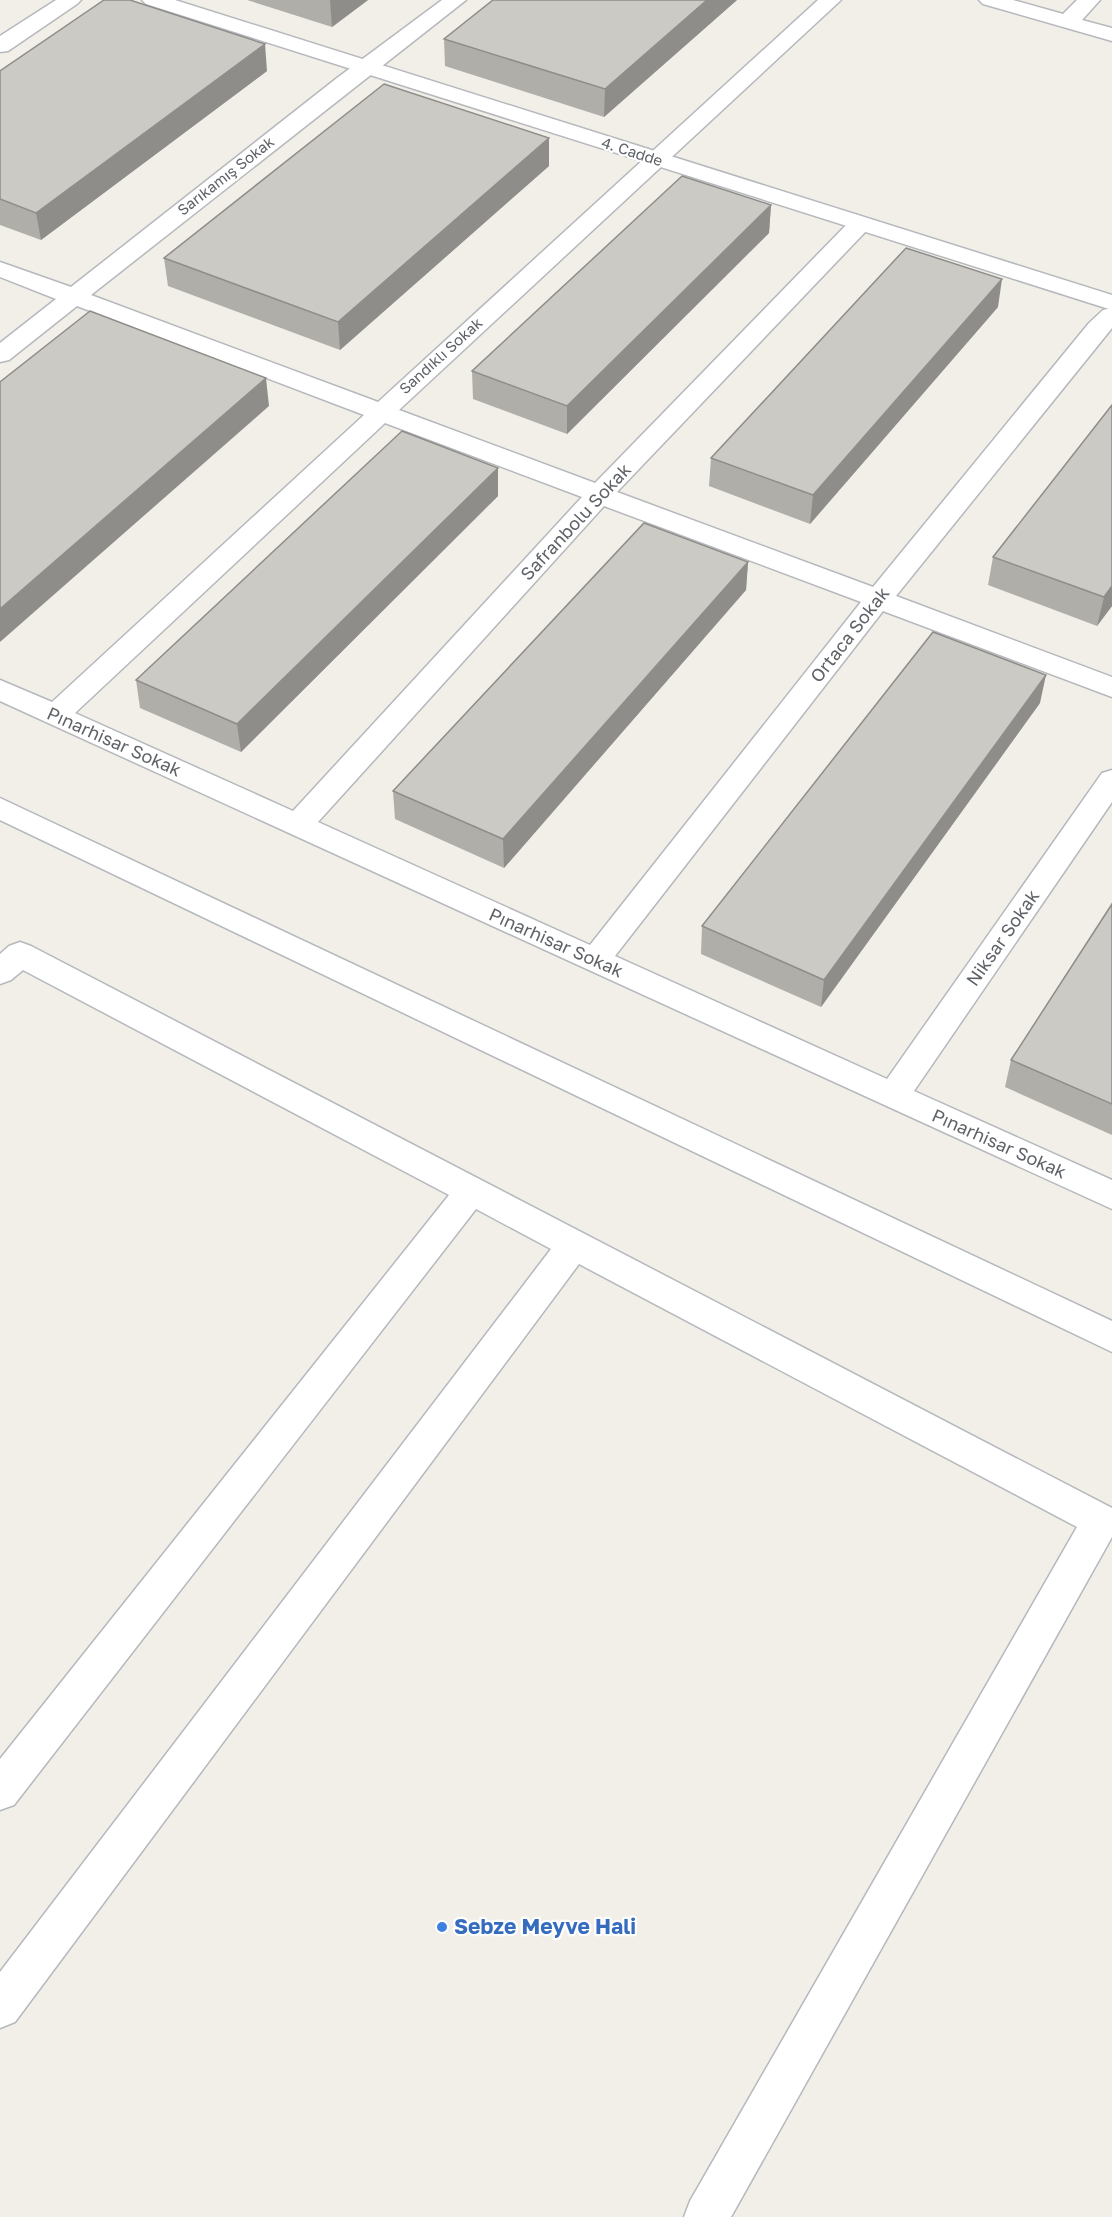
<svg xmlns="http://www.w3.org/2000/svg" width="1112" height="2217" viewBox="0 0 1112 2217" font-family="'Golos Text',sans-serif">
	<rect width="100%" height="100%" fill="#f1efe8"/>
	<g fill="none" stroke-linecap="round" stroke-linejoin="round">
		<g stroke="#b5b8bc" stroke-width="3">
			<g id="minor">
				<polygon points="56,0 81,0 77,4 8,51 0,52 0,36"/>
				<path d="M442,0H466L91,295L378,402L818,0H841L399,410L595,483L852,219L860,217L868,219L872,224L868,229L617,492L873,587L1089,323L1103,310L1112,308V328L896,596L1112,677V697L883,611L615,956L887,1079L1102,773L1112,770V802L914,1091L1112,1180V1209L0,701V680L52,702L364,415L77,306L9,360L0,362V343L56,299L0,277V262L71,287L337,78ZM385,423L582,497L293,811L75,713ZM604,506L861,602L590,945L318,822Z"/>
				<polygon points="979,0 1013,0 1063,14 1077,0 1100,0 1082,20 1112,28 1112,41 983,4"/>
				<polygon points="20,942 31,946 1112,1508 1112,1537 731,2217 684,2217 690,2201 1077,1527 579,1264 15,2022 0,2028 0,1972 551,1249 476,1209 14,1805 0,1810 0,1759 449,1195 23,970 11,980 0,984 0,954 9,946"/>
			</g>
		</g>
		<g stroke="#b5b8bc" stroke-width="3">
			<g id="tertiary">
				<polygon points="142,0 175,0 1112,295 1112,310 146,4"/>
				<polygon points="0,798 1112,1321 1112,1352 0,820"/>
			</g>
		</g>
		<use href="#minor" fill="#fff" fill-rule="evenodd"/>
		<use href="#tertiary" fill="#fff" fill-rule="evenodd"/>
	</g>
	<g fill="#afaea9">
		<polygon points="247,0 368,0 332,27"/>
		<polygon points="737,0 604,117 445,66 444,39"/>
		<polygon points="0,71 267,71 41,240 0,225"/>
		<polygon points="549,138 549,166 340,350 168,286 164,258"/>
		<polygon points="771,205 769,233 567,434 473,399 472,371"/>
		<polygon points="998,307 810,524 709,486 711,458"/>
		<polygon points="1112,405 1112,606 1097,626 988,585 993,557"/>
		<polygon points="498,468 498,496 241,752 140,708 136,680"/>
		<polygon points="748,562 746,590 504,868 395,819 393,791"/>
		<polygon points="1040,703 821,1007 701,954 702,926"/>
		<polygon points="1112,904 1112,1135 1005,1087 1011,1060"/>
	</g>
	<g fill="#8f8d8a">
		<polygon points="330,0 368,0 332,27"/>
		<polygon points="707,0 737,0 604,117 605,89"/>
		<polygon points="265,44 267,71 41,240 36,213"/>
		<polygon points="549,138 549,166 340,350 338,322"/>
		<polygon points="771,205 769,233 567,434 567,406"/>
		<polygon points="1002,279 998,307 810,524 813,495"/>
		<polygon points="266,378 269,406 0,642 0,609"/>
		<polygon points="498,468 498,496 241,752 237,724"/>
		<polygon points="748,562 746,590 504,868 503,839"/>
		<polygon points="1112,586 1112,606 1097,626 1104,597"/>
		<polygon points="1046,675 1040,703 821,1007 824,980"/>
	</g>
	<g fill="#cccac5" stroke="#8f8d8a" stroke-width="1.5">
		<polygon points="104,0 130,0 265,44 36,213 0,199 0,71"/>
		<polygon points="493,0 707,0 605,89 444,39"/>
		<polygon points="384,84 549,138 338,322 164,258"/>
		<polygon points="682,176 771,205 567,406 472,371"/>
		<polygon points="906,248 1002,279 813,495 711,458"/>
		<polygon points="90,311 266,378 0,609 0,382"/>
		<polygon points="1112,405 1112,586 1104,597 993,557"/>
		<polygon points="402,431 498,468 237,724 136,680"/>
		<polygon points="644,523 748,562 503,839 393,791"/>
		<polygon points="933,632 1046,675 824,980 702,926"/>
		<polygon points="1112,904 1112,1104 1011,1060"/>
	</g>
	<circle fill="#3f7fe0" stroke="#fff" stroke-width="2" cx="442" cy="1927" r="6"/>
	<g text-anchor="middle" stroke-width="4.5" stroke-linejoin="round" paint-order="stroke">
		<g font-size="15" fill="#5f6368" stroke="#fff">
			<text transform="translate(632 152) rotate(18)" y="5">4. Cadde</text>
			<text transform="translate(226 176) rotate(-38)" y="5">Sarıkamış Sokak</text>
			<text transform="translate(441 356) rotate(-42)" y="5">Sandıklı Sokak</text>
		</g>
		<g font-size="18" fill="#5f6368" stroke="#fff">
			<text transform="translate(576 522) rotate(-47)" y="6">Safranbolu Sokak</text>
			<text transform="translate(850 635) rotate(-52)" y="6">Ortaca Sokak</text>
			<text transform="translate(114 742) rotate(24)" y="6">Pınarhisar Sokak</text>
			<text transform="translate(1003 938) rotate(-55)" y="6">Niksar Sokak</text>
			<text transform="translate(556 943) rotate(24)" y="6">Pınarhisar Sokak</text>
			<text transform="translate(999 1144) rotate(24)" y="6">Pınarhisar Sokak</text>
		</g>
		<g font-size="21" font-weight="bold" fill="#366cbe" stroke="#fff" text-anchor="start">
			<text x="454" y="1934">Sebze Meyve Hali</text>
		</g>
	</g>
</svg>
